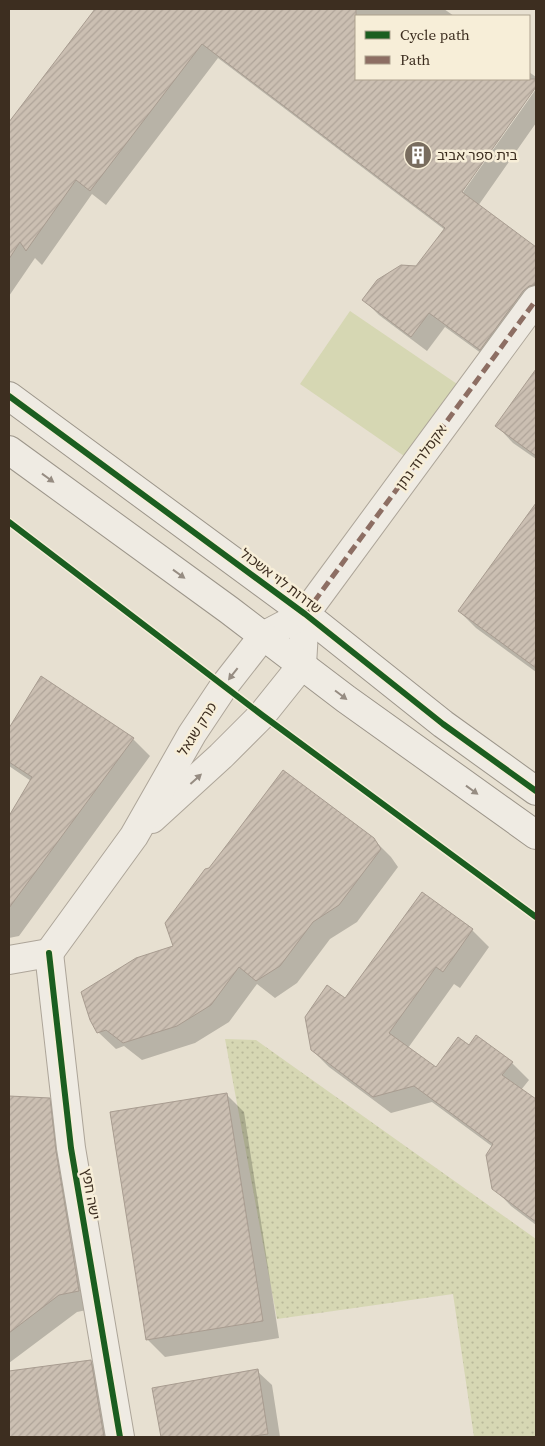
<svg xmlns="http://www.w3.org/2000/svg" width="545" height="1446" viewBox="0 0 545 1446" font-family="'Source Serif 4','Noto Sans Hebrew',serif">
	<defs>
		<pattern id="park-dots" width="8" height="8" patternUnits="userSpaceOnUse" patternTransform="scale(1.25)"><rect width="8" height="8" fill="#d6d7b3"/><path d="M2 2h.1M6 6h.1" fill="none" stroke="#b9b99a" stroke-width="1.8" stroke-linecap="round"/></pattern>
		<pattern id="building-hatch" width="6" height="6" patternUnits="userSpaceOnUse" patternTransform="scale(1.25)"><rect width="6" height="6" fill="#cbbfb2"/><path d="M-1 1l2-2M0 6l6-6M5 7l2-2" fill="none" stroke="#afa499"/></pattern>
	</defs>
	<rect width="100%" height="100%" fill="#e7e0d1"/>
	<polygon fill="url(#park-dots)" points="225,1039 256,1040 536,1239 536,1437 474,1437 453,1294 277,1319"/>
	<polygon fill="#d6d7b3" points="350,311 460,386 407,458 300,384"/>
	<g fill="#0003">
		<polygon points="96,9 101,11 102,9 444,9 454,16 356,16 356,79 529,79 529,72 536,77 536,84 457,197 459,198 536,89 536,123 478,206 536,248 536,309 496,364 445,327 427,351 379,315 364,300 417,268 445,230 218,58 106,205 92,194 42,265 35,258 9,296 9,149 17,136 9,128 9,124"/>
		<polygon points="536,372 536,459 513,443 497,426"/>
		<polygon points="536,506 536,672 476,628 459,611"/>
		<polygon points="42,677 133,739 150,756 19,936 9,938 9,819 31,781 9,766 9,730"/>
		<polygon points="373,839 391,857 398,867 357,922 330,939 297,983 275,998 257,984 229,1022 195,1043 142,1060 124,1046 116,1049 98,1032 174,947"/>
		<polygon points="422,894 472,930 489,947 460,988 454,984 408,1048 436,1069 469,1047 512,1063 529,1080 521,1090 536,1101 536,1225 511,1206 494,1188 493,1147 432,1102 391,1113 329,1067 312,1050 346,1000"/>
		<polygon points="226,1094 244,1112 279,1338 165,1357 147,1339"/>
		<polygon points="18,1097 49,1099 67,1117 96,1308 77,1312 9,1363 9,1102"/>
		<polygon points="91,1362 108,1379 118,1437 9,1437 9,1372"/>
		<polygon points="257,1371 272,1385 280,1437 162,1437 154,1389"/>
	</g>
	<g fill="url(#building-hatch)" stroke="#a89c90">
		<polygon points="95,9 356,9 356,79 536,79 536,87 462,192 536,247 536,282 534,285 529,286 523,291 480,350 429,313 411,337 362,300 377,280 401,265 416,266 445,228 202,44 90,191 76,180 26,251 20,242 9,259 9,122"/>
		<polygon points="536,369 536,456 495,426"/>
		<polygon points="536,503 536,668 458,611"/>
		<polygon points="41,676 134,738 9,908 9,816 32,777 9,762 9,728"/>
		<polygon points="283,770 374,838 381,849 339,905 313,922 280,966 256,981 239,967 211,1005 177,1026 123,1043 106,1030 97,1033 90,1020 81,992 136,958 173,946 165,923 205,869 209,868 229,842"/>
		<polygon points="422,892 473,929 443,972 436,967 389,1033 436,1067 458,1037 469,1045 476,1035 513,1062 502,1075 536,1099 536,1222 492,1189 486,1155 493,1144 414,1086 373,1097 311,1050 305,1017 327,985 345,998"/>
		<polygon points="227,1093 263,1321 146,1340 110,1112"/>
		<polygon points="9,1096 50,1098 56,1151 79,1291 59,1295 9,1333"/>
		<polygon points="91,1360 104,1437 9,1437 9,1371"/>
		<polygon points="258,1369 268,1434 247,1437 161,1437 152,1388"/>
	</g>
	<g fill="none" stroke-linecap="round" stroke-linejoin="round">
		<g stroke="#ada599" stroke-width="30">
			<g id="street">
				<polyline points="152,819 221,756 262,715 302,665 305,614"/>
				<polyline points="49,953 134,836 192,734 224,686 263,636 305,614 536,300"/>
				<polyline points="49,953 71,1148 120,1437"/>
				<polyline points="9,960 49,953"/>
			</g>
		</g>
		<g stroke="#9c958a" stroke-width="30">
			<g id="secondary">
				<polyline points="9,396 305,614 443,724 536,791"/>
				<polyline points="9,450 229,610 346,699 536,835"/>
			</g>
		</g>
		<use href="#street" stroke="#efebe3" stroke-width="28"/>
		<use href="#secondary" stroke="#efebe3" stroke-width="28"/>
		<polyline stroke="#8d6e63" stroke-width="5" stroke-dasharray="10 5" stroke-linecap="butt" points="305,614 536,300"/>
		<g stroke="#f7eed8" stroke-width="9">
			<g id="cycleway">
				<polyline points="9,396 305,614 443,724 536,791"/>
				<polyline points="9,522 262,715 536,917"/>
				<polyline points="49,953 71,1148 120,1437"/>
			</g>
		</g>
		<use href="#cycleway" stroke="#1b5e20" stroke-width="6"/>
	</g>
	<defs><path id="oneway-solid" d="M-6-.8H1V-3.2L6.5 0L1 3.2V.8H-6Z" transform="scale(1.25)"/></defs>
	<g fill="#968c82">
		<use href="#oneway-solid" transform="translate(48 478) rotate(36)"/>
		<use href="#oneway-solid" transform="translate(179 574) rotate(36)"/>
		<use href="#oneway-solid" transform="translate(233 674) rotate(128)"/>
		<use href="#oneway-solid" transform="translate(341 695) rotate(37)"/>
		<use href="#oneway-solid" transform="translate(196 779) rotate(-42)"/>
		<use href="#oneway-solid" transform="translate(472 790) rotate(36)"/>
	</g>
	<defs>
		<g id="building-disc" transform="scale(1.4375)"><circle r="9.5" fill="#786c5e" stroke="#f7eed8"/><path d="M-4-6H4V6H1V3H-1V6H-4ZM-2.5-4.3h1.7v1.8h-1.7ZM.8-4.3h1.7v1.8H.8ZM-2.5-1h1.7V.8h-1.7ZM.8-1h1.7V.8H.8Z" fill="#fff"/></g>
	</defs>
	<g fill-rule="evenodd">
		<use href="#building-disc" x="418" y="155"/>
	</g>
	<g text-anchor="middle" stroke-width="5" stroke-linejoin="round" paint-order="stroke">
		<g font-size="14" fill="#3d2e20" stroke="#f7eed8" text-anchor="start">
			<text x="437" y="160">בית ספר אביב</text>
		</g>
		<g font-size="14" fill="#3d2e20" stroke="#f7eed8">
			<text transform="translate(421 457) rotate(-54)" y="5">אקסלרוד נתן</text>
			<text transform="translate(281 581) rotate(37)" y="5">שדרות לוי אשכול</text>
			<text transform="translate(197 729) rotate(-58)" y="5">מרק שגאל</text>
			<text transform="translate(91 1194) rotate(80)" y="5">ישה חפץ</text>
		</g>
	</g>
	<rect width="545" height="1446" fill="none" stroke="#3d2e20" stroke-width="20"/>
	<rect x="355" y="15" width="175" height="65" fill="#f7eed8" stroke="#ada18e"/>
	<rect x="365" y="31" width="25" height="8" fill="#1b5e20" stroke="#ada18e"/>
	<text x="400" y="40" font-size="15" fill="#3d2e20">Cycle path</text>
	<rect x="365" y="56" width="25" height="8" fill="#8d6e63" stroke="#ada18e"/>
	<text x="400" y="65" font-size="15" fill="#3d2e20">Path</text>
</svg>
